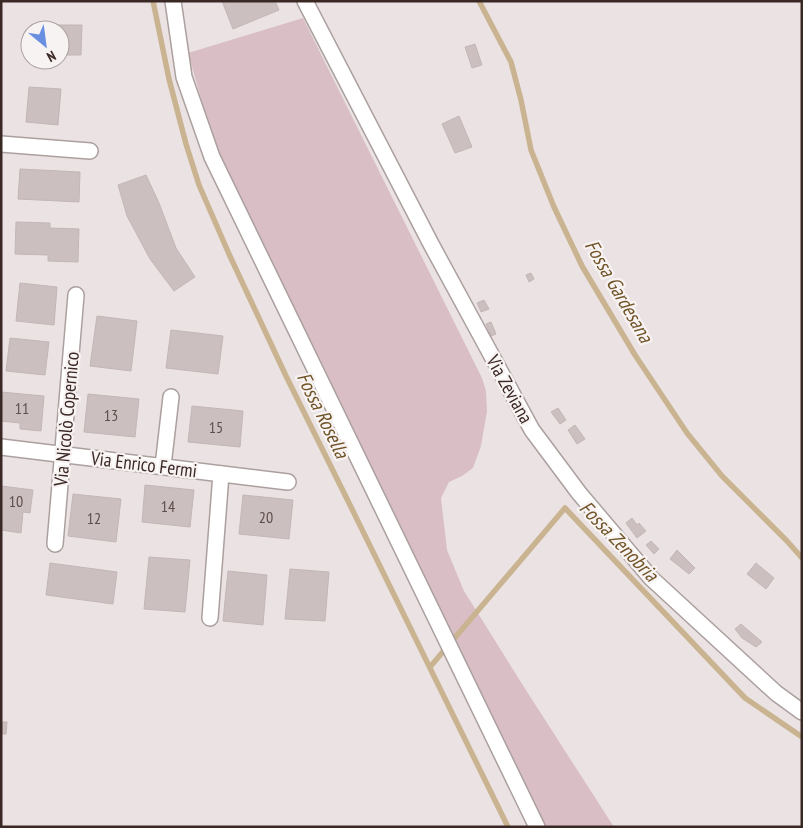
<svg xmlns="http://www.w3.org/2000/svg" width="803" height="828" viewBox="0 0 803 828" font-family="'PT Sans Narrow',sans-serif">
	<rect width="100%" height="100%" fill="#ebe3e3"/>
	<polygon fill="#dabec6" points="303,18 482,378 486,391 487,411 481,446 473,468 462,476 449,482 441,498 447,550 464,591 524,687 614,827 543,827 215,147 188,53"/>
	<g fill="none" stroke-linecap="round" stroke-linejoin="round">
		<g stroke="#cab391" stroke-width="5.5">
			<polyline points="153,1 169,79 186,144 199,185 229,254 286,376 349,503 508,827"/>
			<polyline points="479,1 511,62 521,100 531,150 554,207 582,266 635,355 687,433 722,476 787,541 802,558"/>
			<polyline points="430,667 565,508 745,698 802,737"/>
		</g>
	</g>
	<g fill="#cbbfbf" stroke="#c4b6b6">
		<polygon points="222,1 275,1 279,10 233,29"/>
		<polygon points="31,25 82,25 81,55 61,55 60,58 60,30 31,30"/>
		<polygon points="475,44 482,65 472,68 465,47"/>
		<polygon points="29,87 61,89 58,125 26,122"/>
		<polygon points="459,116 472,147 455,153 442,124"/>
		<polygon points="20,169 80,172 79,202 18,199"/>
		<polygon points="146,175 159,203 176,248 195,277 174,291 150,259 127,216 118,185"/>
		<polygon points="16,222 50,223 50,228 79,229 78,262 48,261 48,255 15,254"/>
		<polygon points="531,273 534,279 529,282 526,275"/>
		<polygon points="20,283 57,287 54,325 16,321"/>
		<polygon points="484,300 489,309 481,312 477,303"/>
		<polygon points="97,316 137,321 131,371 90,366"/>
		<polygon points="491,322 496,334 491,336 486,324"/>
		<polygon points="171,330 223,336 218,374 166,368"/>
		<polygon points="10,338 49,342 45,375 6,371"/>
		<polygon points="1,392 44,396 41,431 20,429 20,423 1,421"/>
		<polygon points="88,394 139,399 135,437 84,432"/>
		<polygon points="192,406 243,411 240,447 188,442"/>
		<polygon points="558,408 566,420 560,424 551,412"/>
		<polygon points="575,425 585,439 577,444 568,430"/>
		<polygon points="145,485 194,490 190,527 142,522"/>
		<polygon points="1,486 33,490 30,513 23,512 21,533 1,530"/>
		<polygon points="73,494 121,499 116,542 68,536"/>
		<polygon points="243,495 293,500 289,539 239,534"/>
		<polygon points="632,518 637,525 639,523 646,531 637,538 626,523"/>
		<polygon points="651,541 659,549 654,554 646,545"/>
		<polygon points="677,550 695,568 689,574 670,559"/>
		<polygon points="149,557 190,560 185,612 144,609"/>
		<polygon points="50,563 117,572 113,604 46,595"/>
		<polygon points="756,563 774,578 766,589 747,574"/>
		<polygon points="290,569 329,572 325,621 285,619"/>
		<polygon points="228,571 267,575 263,625 223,621"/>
		<polygon points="741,624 762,642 756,647 742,638 735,629"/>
		<polygon points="1,722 7,722 6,734 1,734"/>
	</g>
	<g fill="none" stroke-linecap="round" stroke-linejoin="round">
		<g stroke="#aba09e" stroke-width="18">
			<g id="minor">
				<polyline points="173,1 184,77 212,157 537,827"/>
				<polyline points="305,1 431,244 532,430 579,493 651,578 776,693 802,712"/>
				<polyline points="1,144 90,151"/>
				<polyline points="1,447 288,482"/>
				<polyline points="163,466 171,397"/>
				<polyline points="55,544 76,295"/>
				<polyline points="210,618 221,474"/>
			</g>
		</g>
		<use href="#minor" stroke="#fff" stroke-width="15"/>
	</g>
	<g text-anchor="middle" stroke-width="4.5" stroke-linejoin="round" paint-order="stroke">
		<g font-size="16" fill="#5e4e4b">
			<text x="22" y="414">11</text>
			<text x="111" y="421">13</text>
			<text x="216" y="433">15</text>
			<text x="16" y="507">10</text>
			<text x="168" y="512">14</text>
			<text x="266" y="523">20</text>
			<text x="94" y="524">12</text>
		</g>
		<g font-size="19" fill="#3a2824" stroke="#f8f3f3">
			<text transform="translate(510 389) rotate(61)" y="7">Via Zeviana</text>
			<text transform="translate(66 419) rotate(-85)" y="7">Via Nicolò Copernico</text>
			<text transform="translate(144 464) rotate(7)" y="7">Via Enrico Fermi</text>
		</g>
		<g font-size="20" font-style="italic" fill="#6f5225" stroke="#f8f3f3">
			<text transform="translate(619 291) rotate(60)" y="7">Fossa Gardesana</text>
			<text transform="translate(323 415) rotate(64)" y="7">Fossa Rosella</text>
			<text transform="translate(619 541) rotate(46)" y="7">Fossa Zenobria</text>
		</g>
	</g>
	<rect width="803" height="828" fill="none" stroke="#3a2824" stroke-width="5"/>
	<g transform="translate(45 45) rotate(151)"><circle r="24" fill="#f8f3f3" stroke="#aca2a0"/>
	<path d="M0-4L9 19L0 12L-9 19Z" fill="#698fe2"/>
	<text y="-8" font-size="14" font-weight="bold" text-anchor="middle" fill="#3a2824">N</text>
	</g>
</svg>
